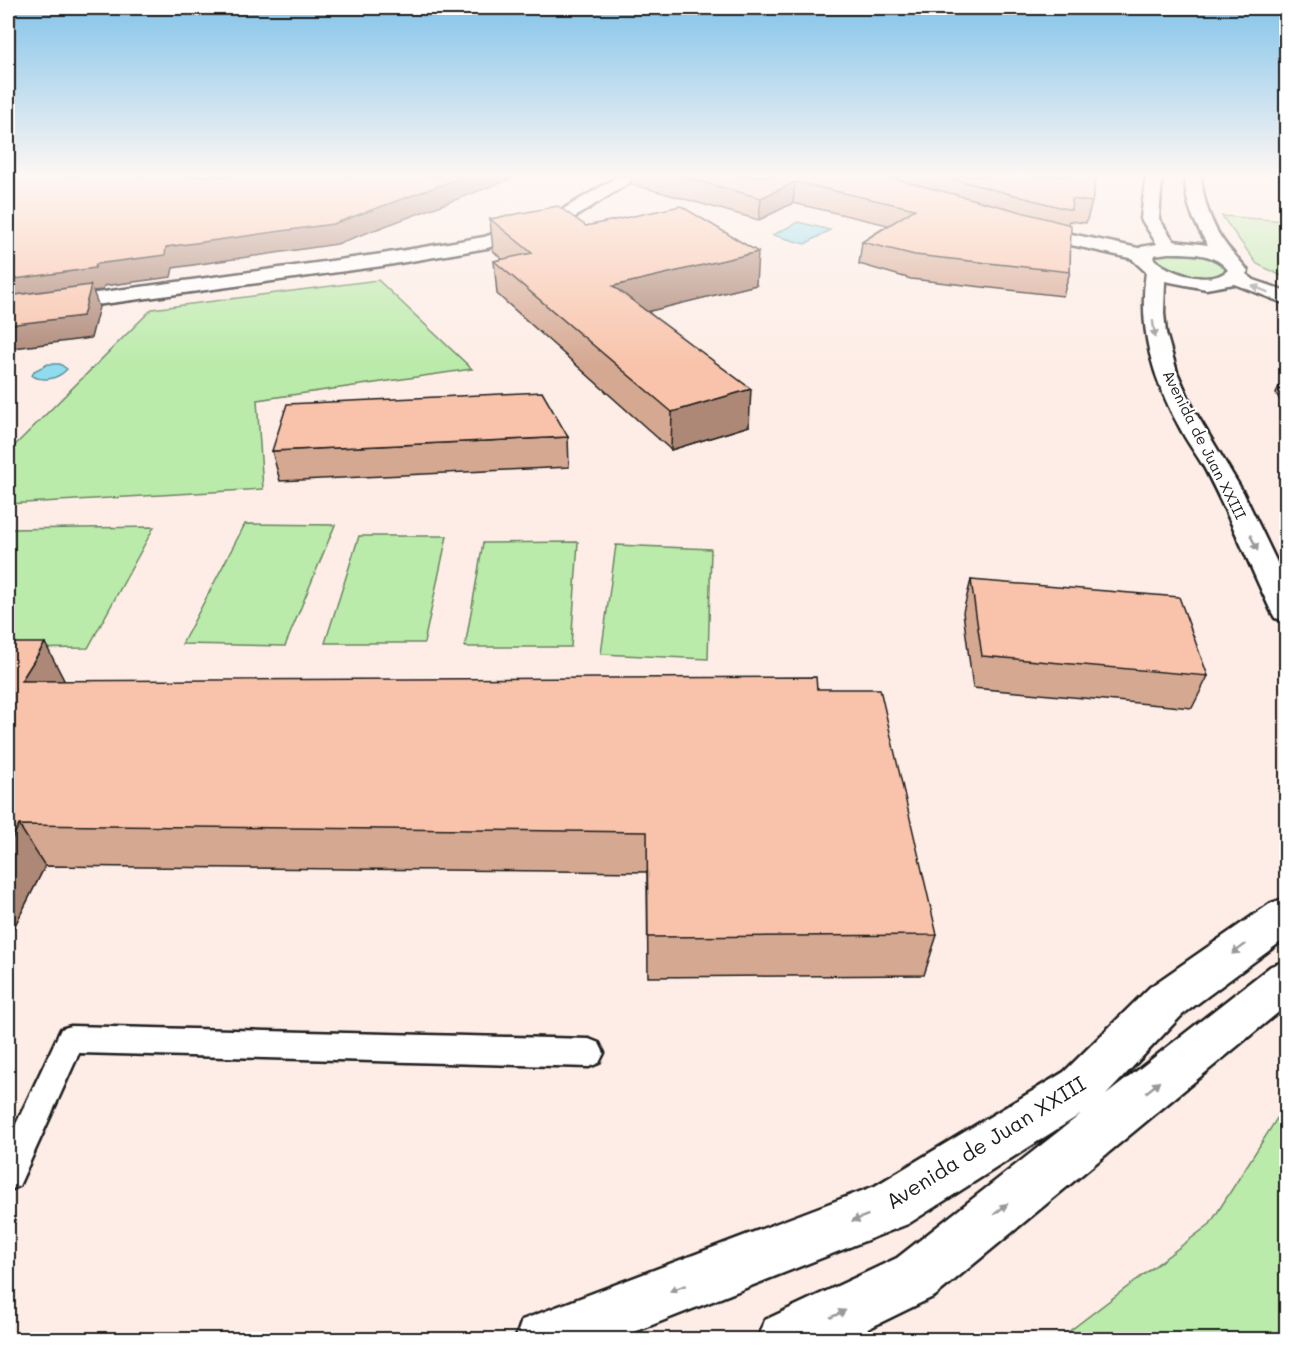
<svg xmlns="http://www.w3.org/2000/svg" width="1294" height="1347" viewBox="0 0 1294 1347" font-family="Mali,sans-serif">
	<rect width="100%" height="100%" fill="#fdede6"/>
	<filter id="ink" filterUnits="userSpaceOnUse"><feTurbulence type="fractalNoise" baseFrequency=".0167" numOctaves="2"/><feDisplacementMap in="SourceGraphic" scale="12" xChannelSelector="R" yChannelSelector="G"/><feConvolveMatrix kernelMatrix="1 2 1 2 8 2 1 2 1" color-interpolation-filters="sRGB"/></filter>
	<g filter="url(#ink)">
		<g fill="#baebaa" stroke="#6b8463" stroke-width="1.5">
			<polygon points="1222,216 1286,221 1286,278 1257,264"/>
			<path d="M1174,250L1212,256L1228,267C1227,281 1198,280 1186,277C1175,275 1162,266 1151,261L1154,255Z"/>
			<polygon points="378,280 472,369 257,400 263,489 8,504 8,452 152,309"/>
			<polygon points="245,524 335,525 285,646 182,644"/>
			<polygon points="154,527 88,648 8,649 8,529"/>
			<polygon points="359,536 447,536 424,643 325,643"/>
			<polygon points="578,542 571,647 465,647 483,543"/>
			<polygon points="616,545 711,549 708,659 601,654"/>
			<polygon points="1286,1104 1286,1339 1059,1339 1210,1224"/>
		</g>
		<g fill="#8fdcee" stroke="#618f9a" stroke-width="1.5">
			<polygon points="798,222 830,230 805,244 773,235"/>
			<path d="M48,364H60L67,369C58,379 44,382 32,376L34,371Z"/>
		</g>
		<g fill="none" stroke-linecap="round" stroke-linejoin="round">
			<g stroke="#1c1c1c" stroke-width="5">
				<polygon id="lane" points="71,1026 589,1039 599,1043 604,1053 599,1063 589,1067 79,1053 19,1186 8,1191 8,1141 61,1029"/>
			</g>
			<g stroke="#1c1c1c" stroke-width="5">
				<g id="street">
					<polygon points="619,176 640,176 567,222 487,248 382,266 8,317 8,305 382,254 484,237 555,214"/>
					<polygon points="1028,225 1143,249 1150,251 1153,255 1150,259 1143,261 1022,234 1019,230 1022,226"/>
				</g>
			</g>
			<g stroke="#1c1c1c" stroke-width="5">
				<g id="secondary">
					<path d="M1146,176H1162L1159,219L1174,241L1208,245C1194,223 1185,203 1185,176H1201C1203,204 1214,233 1233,253C1238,259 1243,264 1248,271L1246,274L1254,280L1286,291V304L1234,284L1206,289L1165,281L1164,313L1166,333L1177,372L1194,410L1243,492L1286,581V621L1275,618L1271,611C1249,564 1229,515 1205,469C1198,456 1188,444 1181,430C1153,380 1138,330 1146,272L1133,260V255L1141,247L1157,244L1141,219ZM1168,253C1188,253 1215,252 1228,270C1210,287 1168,273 1153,258L1154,255Z"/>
					<polygon points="1286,898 1286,938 1182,1015 1106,1095 1271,966 1286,961 1286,1006 935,1296 845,1340 758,1340 765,1320 897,1258 1081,1114 908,1224 890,1231 614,1340 515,1340 522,1320 875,1186 1064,1072 1150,987 1271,903"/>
				</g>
			</g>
			<use href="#lane" fill="#fff" fill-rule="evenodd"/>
			<use href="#street" fill="#fff" fill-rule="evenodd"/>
			<use href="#secondary" fill="#fff" fill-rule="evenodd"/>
		</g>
		<g fill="#d5a892" stroke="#1c1c1c" stroke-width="1.5">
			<polygon points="631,176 1096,176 1092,202 1086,223 1069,221 1068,224 1070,272 1063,296 911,279 859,264 862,242 888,225 793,203 759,220 631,184"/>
			<polygon points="490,219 586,226 756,285 648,311 749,426 671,450 497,294 494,261 502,259 493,251"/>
			<polygon points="1285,374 1287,374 1287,413 1276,393"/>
			<polygon points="568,437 569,467 280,481 272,451"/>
			<polygon points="971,580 1208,676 1192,708 973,688 963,612"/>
			<polygon points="8,643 64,681 817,689 937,935 924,975 648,977 647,872 45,866 8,939"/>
		</g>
		<g fill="#ae8877" stroke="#1c1c1c" stroke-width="1.5">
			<polygon points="466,176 519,176 337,244 173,268 171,277 104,286 103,290 93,291 99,307 91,338 14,348 8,355 8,280 96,264"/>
			<polygon points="795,182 793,203 759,220 761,198"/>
			<polygon points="758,252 756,285 614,320 613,286"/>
			<polygon points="751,389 749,426 671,450 672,412"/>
			<polygon points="45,643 66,684 21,681"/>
			<polygon points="19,825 45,866 8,939 8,846"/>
		</g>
		<g fill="#f8c3aa" stroke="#1c1c1c" stroke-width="1.5">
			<polygon points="8,176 466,176 333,224 166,247 165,255 96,264 95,268 8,280"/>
			<polygon points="679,176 885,176 1071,225 1070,272 915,255 862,242 915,209 795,182 761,198"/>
			<polygon points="942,176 1096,176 1092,202 1072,199 1071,210"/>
			<polygon points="558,206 586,226 681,206 758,252 613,286 751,389 672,412 494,261 532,253 490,219"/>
			<polygon points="91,285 83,316 8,325 8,296"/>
			<polygon points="542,392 568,437 272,451 287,404"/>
			<polygon points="971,580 1179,597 1208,676 982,656"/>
			<polygon points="8,643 45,643 21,681 816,677 817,689 880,689 937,935 648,937 647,832 19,825 8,846"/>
		</g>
		<defs><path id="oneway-solid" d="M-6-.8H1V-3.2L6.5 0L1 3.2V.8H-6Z" transform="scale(1.5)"/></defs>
		<g fill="#999">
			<use href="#oneway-solid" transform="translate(1260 289) rotate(-158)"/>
			<use href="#oneway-solid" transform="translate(1154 329) rotate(82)"/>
			<use href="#oneway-solid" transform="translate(1254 543) rotate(65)"/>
			<use href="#oneway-solid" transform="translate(1239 949) rotate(144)"/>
			<use href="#oneway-solid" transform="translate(1153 1087) rotate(-39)"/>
			<use href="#oneway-solid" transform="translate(1001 1209) rotate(-39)"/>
			<use href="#oneway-solid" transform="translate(860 1218) rotate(159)"/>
			<use href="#oneway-solid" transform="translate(678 1288) rotate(159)"/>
			<use href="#oneway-solid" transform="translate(838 1314) rotate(-26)"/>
		</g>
	</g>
	<linearGradient id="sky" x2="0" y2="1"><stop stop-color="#84c4ea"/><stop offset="0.48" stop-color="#fef7f4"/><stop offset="1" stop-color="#fef7f4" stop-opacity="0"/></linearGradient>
	<rect width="1294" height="365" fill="url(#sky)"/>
	<g text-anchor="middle" stroke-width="4.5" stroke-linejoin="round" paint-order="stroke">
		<g font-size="15" fill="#1c1c1c" stroke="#fff">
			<text transform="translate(1204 445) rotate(63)" y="5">Avenida de Juan XXIII</text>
		</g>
		<g font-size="21" fill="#1c1c1c" stroke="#fff">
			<text transform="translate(986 1143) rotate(-32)" y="7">Avenida de Juan XXIII</text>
		</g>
	</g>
	<rect width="1294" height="1347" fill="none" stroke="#fff" stroke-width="30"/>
	<rect x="15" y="15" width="1264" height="1317" fill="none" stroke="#1c1c1c" stroke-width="2" filter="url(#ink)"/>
</svg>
